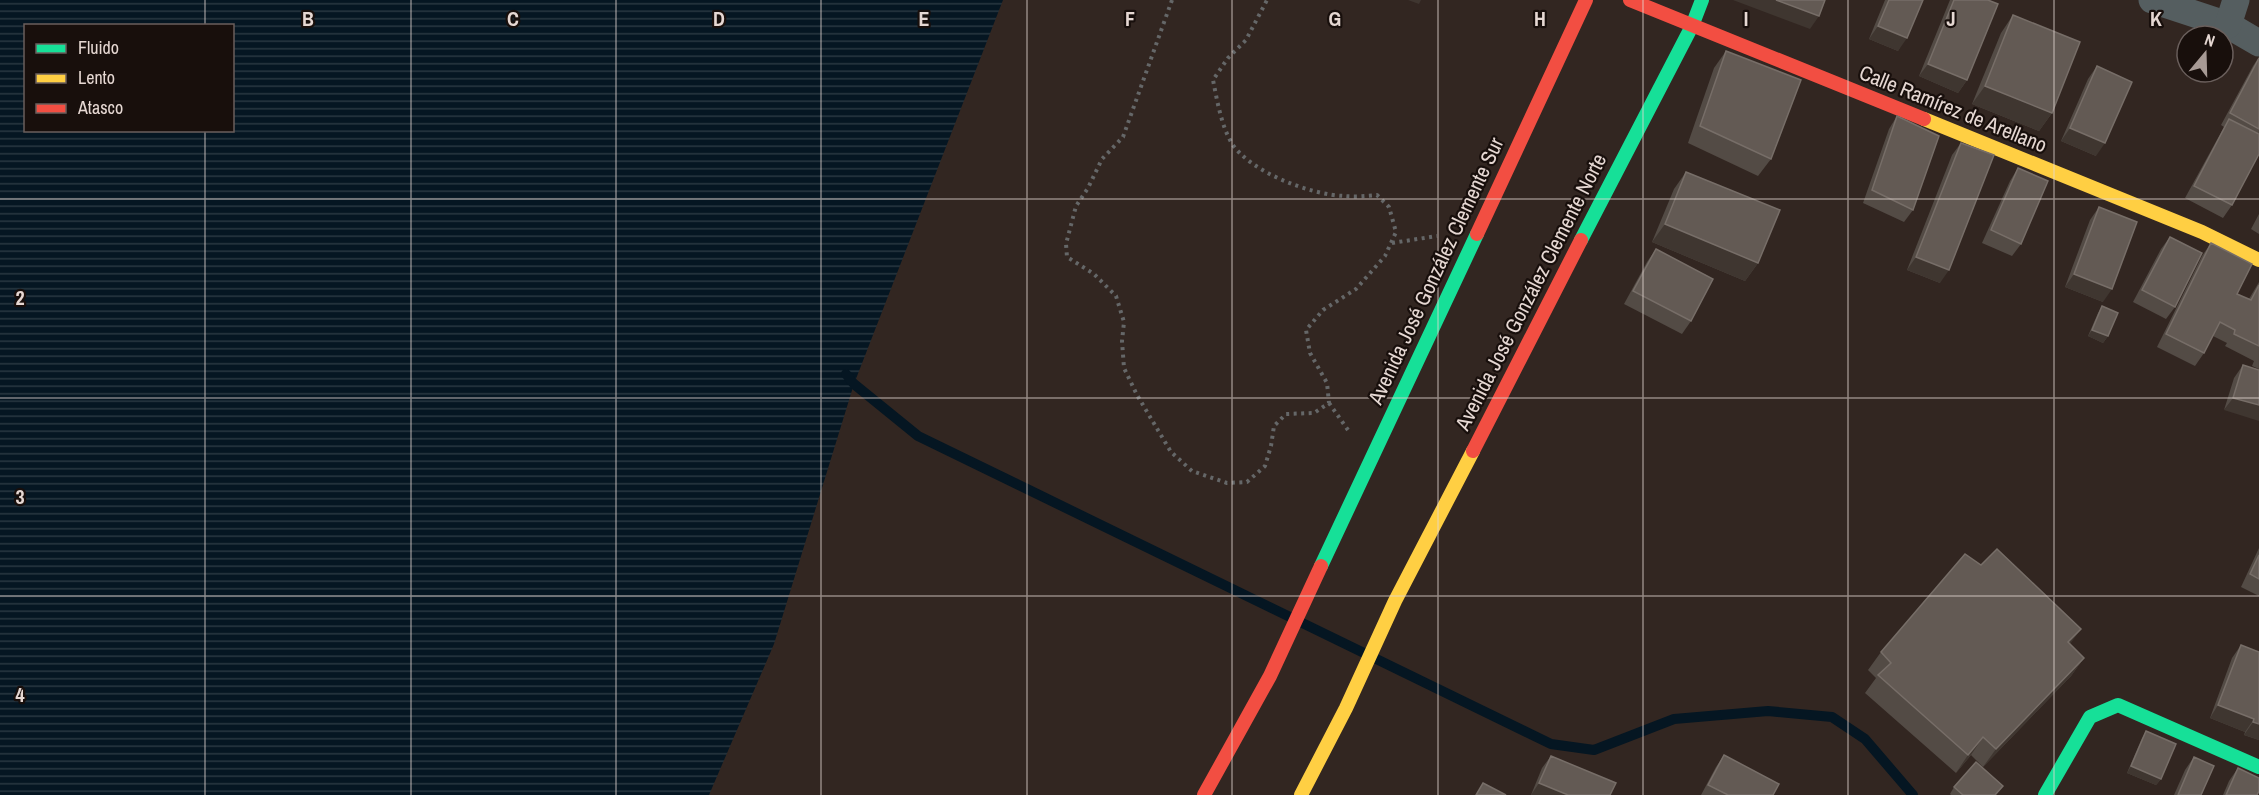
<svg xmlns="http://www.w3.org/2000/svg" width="2259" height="795" viewBox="0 0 2259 795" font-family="'Archivo Narrow',sans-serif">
	<defs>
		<pattern id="water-rules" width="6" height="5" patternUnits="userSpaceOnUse" patternTransform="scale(1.5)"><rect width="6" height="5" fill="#051622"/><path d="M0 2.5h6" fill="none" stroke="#293741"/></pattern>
	</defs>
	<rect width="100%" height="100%" fill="#322621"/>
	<path fill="url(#water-rules)" fill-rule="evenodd" d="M0,0H1003L854,384L774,644L709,795H0ZM26,26H232V130H26Z"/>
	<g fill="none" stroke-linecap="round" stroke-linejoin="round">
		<polyline stroke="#051622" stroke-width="10" points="846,374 854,384 918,436 1551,744 1594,750 1674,719 1768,711 1832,717 1865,739 1913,795"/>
		<g stroke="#656768" stroke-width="4" stroke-dasharray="3 4.5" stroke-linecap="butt">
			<path d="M1172,0L1123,137L1102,159L1088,188L1076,206L1066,244L1067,257L1094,274L1116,296L1124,322L1122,341L1124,368L1137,395L1171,452L1192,471L1227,483L1247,482L1265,466L1271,446L1274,426L1286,414L1314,413L1329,403L1327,383L1310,353L1306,330L1323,310L1356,289L1385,256L1396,232L1389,207L1377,195C1366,196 1355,197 1345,196C1311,195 1249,172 1231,142C1221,124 1217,100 1213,80L1228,58L1246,40L1267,0"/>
			<polyline points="1392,243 1437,236"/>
			<polyline points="1329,403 1348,430"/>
		</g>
		<g stroke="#555e60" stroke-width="27">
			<polyline points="2152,0 2228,25 2259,43"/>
			<polyline points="2228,25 2236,0"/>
		</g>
		<g stroke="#16e098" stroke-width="14">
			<polyline points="1581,240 1692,26 1702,0"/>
			<polyline points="1321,566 1477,234"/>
			<polyline points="2045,795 2090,717 2118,705 2259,767"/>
		</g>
		<g stroke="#ffcf43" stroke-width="14">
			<polyline points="1924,119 2202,232 2259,260"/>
			<polyline points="1301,795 1346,708 1395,601 1473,451"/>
		</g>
		<g stroke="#f24e42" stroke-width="14">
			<polyline points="1630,0 1924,119"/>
			<polyline points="1477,234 1586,0"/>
			<polyline points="1473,451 1581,240"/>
			<polyline points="1204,795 1270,676 1321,566"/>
		</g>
	</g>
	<g fill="#534b45">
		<polygon points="1885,0 1923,0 1898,51 1869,39"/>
		<polygon points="1950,0 1988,0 1967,80 1958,93 1919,76"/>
		<polygon points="2013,15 2052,113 2039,131 1972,104 2001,33"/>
		<polygon points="1726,51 1771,159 1758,176 1688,143 1714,68"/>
		<polygon points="2259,57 2259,154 2232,205 2223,218 2185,198 2224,127 2221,125 2253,66"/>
		<polygon points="2097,66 2096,156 2061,141 2088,79"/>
		<polygon points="1897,116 1913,210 1904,222 1863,203 1889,129"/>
		<polygon points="1961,143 1940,283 1907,270 1952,155"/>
		<polygon points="2018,168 2021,244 2012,256 1982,243 2010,181"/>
		<polygon points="1686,172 1758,263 1745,281 1652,242 1674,189"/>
		<polygon points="2099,207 2103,302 2065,287 2090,220"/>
		<polygon points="2259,214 2259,234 2251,229"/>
		<polygon points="2170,237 2175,307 2166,319 2133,302 2161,249"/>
		<polygon points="2211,243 2237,294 2249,299 2259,282 2259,369 2252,366 2254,361 2225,346 2227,343 2213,336 2204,353 2195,366 2157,347 2202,256"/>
		<polygon points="1656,249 1691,321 1682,334 1624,304 1647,262"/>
		<polygon points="2102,306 2108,336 2103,343 2088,336 2098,313"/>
		<polygon points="2243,365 2259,370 2224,410 2234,378"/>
		<polygon points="2259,548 2259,596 2241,587"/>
		<polygon points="2070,644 2084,658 2071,676 1983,767 1971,755 1956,773 1865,693 1876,678 1868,670 1881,652"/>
		<polygon points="2241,645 2259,740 2244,735 2245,732 2210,718 2232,658"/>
		<polygon points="2146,731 2161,779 2156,785 2127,773 2142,738"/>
		<polygon points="1724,755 1773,795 1701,795 1716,767"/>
		<polygon points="1551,756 1610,795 1531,795 1542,768"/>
		<polygon points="2194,757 2201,795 2174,795 2185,770"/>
		<polygon points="2238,768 2257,795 2223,795 2229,781"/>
		<polygon points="1954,787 1998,792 1996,795 1951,795 1950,794"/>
	</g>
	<g fill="#3f3630">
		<polygon points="1408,0 1421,0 1419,4"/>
		<polygon points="1733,0 1776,0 1819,16 1810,29"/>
		<polygon points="1878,26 1907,38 1898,51 1869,39"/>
		<polygon points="1928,64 1967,80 1958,93 1919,76"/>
		<polygon points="1985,86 2052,113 2039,131 1972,104"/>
		<polygon points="2070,128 2105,143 2096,156 2061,141"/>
		<polygon points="1665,224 1758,263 1745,281 1652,242"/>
		<polygon points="1916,257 1949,270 1940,283 1907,270"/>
		<polygon points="2074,274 2112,289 2103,302 2065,287"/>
		<polygon points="2092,330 2108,336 2103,343 2088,336"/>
		<polygon points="2233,398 2259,405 2259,421 2224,410"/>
		<polygon points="2081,629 2068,647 2068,642"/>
		<polygon points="2084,658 2071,676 1983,767 1996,749"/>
		<polygon points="2218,705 2254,719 2245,732 2210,718"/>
		<polygon points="2253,722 2259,724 2259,740 2244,735"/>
		<polygon points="1983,737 1971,755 1956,773 1968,755"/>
		<polygon points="2131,766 2161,779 2156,785 2127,773"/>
		<polygon points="1539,783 1568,795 1531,795"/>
	</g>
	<g fill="#635a54" stroke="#776e68" stroke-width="1.5">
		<polygon points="1776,0 1825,0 1819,16"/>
		<polygon points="1889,0 1923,0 1907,38 1878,26"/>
		<polygon points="1954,0 1988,0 1998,4 1967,80 1928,64"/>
		<polygon points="2013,15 2080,42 2052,113 1985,86"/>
		<polygon points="1726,51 1801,80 1771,159 1700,126"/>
		<polygon points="2259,58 2259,129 2230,113"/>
		<polygon points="2097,66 2132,82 2105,143 2070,128"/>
		<polygon points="1897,116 1939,136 1913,210 1872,190"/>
		<polygon points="2229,119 2259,134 2259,154 2232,205 2194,186"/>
		<polygon points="1961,143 1994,155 1949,270 1916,257"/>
		<polygon points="2018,168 2048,181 2021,244 1991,230"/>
		<polygon points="1686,172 1780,210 1758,263 1665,224"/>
		<polygon points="2099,207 2137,222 2112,289 2074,274"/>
		<polygon points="2170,237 2202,253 2175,307 2142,290"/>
		<polygon points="2211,243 2252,264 2237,294 2251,300 2259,285 2259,346 2234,334 2235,330 2220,322 2204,353 2166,334"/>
		<polygon points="1656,249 1713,279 1691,321 1633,291"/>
		<polygon points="2102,306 2118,313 2108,336 2092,330"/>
		<polygon points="2243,365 2259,370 2259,405 2233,398"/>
		<polygon points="1997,549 2081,629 2068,642 2084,658 1996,749 1983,737 1968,755 1878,675 1891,663 1881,652 1965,554 1981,565"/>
		<polygon points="2259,555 2259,579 2250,574"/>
		<polygon points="2241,645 2259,652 2259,724 2253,722 2254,719 2218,705"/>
		<polygon points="2146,731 2176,744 2161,779 2131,766"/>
		<polygon points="1724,755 1779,784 1773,795 1728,795 1708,785"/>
		<polygon points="1551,756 1616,783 1610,795 1568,795 1539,783"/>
		<polygon points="2194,757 2214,766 2201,795 2178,795"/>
		<polygon points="1976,762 2003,786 1995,795 1963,795 1954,787"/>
		<polygon points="2238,768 2259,778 2259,791 2257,795 2226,795"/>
		<polygon points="1483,783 1506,795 1476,795"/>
	</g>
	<path fill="none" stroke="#e6d8d3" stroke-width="1.5" stroke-opacity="0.55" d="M205,0V26M411,0V795M616,0V795M821,0V795M1027,0V795M1232,0V795M1438,0V795M1643,0V795M1848,0V795M2054,0V795M205,130V795M0,199H2259M0,398H2259M0,596H2259"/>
	<g text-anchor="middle" stroke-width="4.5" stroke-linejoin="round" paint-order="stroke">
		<g font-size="21" fill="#e6d8d3" stroke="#180f0c">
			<text transform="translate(1953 109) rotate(22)" y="7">Calle Ramírez de Arellano</text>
			<text transform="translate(1436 271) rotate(-65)" y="7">Avenida José González Clemente Sur</text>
			<text transform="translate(1531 292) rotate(-63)" y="7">Avenida José González Clemente Norte</text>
		</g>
	</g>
	<g font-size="20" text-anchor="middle" font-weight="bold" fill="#e6d8d3" stroke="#180f0c" stroke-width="4.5" stroke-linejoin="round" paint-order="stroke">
		<text x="308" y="26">B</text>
		<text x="513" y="26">C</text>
		<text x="719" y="26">D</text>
		<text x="924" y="26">E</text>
		<text x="1130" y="26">F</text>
		<text x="1335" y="26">G</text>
		<text x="1540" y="26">H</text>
		<text x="1746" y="26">I</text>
		<text x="1951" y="26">J</text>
		<text x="2156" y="26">K</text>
		<text x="20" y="305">2</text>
		<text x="20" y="504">3</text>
		<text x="20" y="702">4</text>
	</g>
	<rect x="24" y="24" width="210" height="108" fill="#180f0c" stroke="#6a5f5c" stroke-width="1.5"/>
	<rect x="36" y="44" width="30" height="9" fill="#16e098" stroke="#6a5f5c" stroke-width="1.5"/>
	<text x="78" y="54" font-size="18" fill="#e6d8d3">Fluido</text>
	<rect x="36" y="74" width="30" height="9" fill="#ffcf43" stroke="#6a5f5c" stroke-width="1.5"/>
	<text x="78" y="84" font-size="18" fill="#e6d8d3">Lento</text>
	<rect x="36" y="104" width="30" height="9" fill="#f24e42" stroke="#6a5f5c" stroke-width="1.5"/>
	<text x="78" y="114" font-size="18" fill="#e6d8d3">Atasco</text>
	<g transform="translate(2205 54) rotate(19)"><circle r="28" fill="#180f0c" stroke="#6a5f5c" stroke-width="1.5"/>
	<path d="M0-4.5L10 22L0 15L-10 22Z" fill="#a79a95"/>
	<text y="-9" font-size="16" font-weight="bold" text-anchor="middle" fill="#e6d8d3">N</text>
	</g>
</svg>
